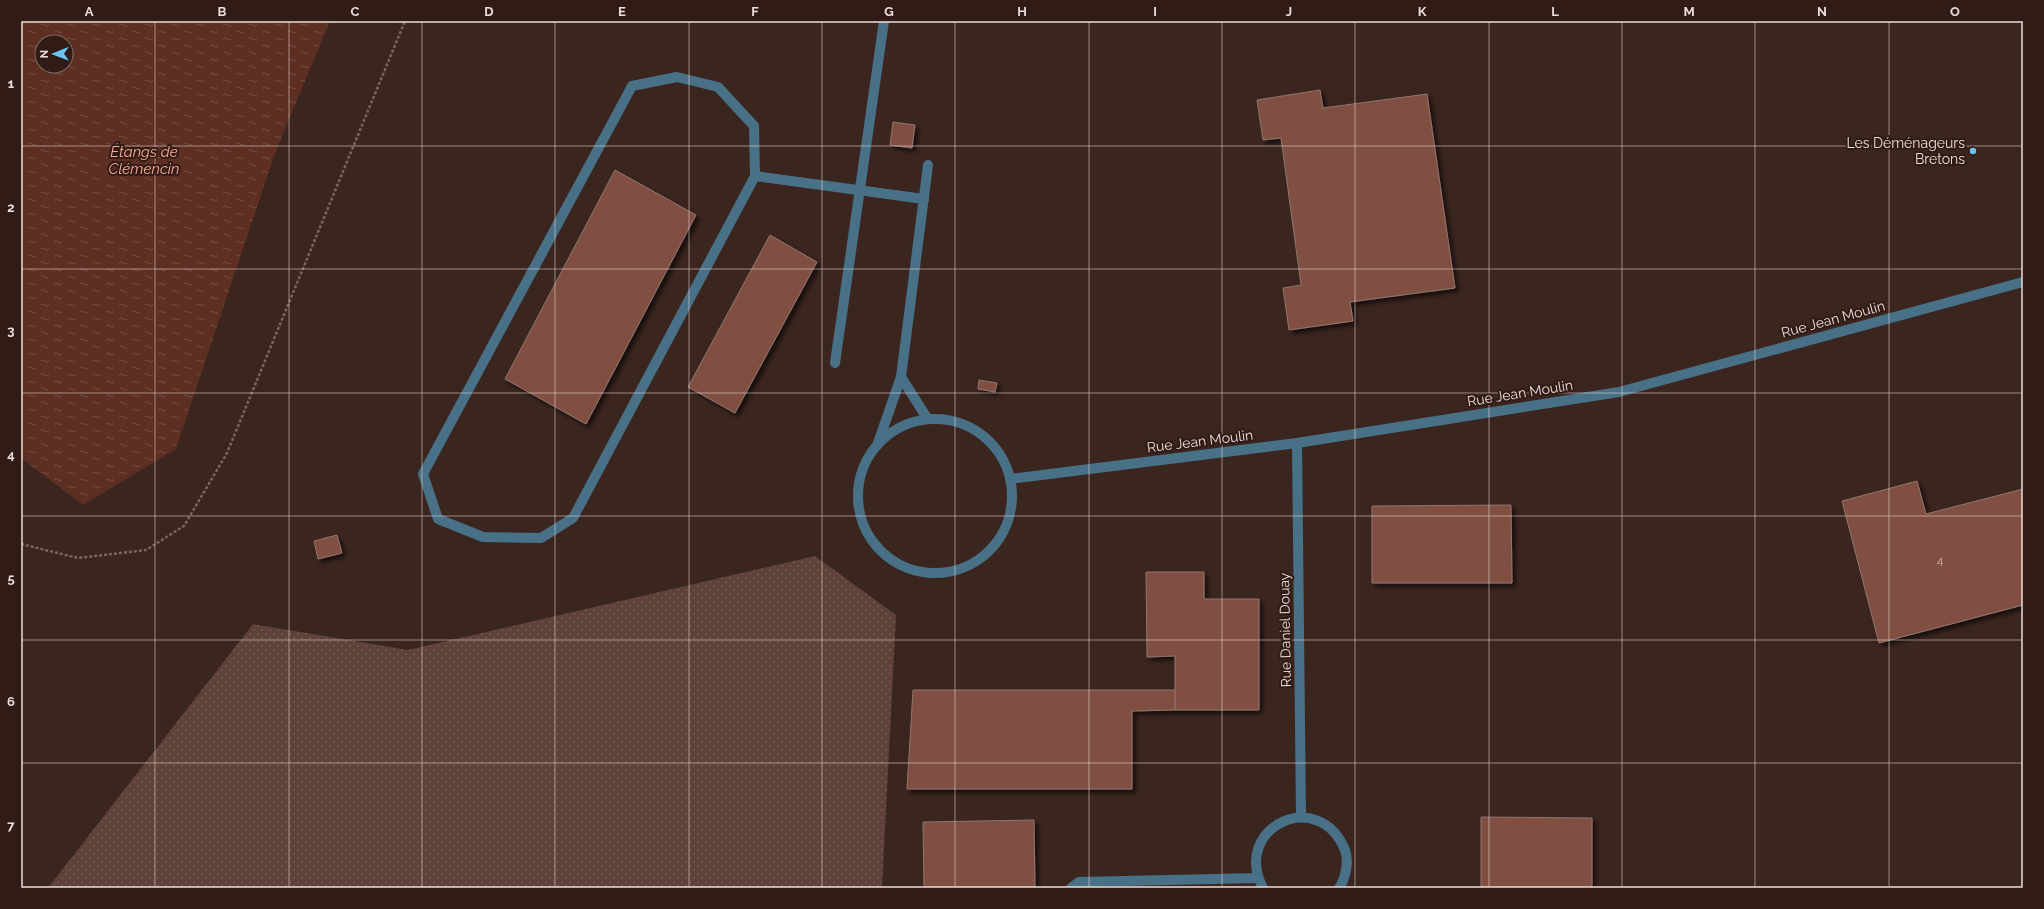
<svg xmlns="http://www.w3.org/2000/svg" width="2044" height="909" viewBox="0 0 2044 909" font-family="Raleway,sans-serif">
	<defs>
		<pattern id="grass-dots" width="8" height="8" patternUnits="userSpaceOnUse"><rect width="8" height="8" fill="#5e4139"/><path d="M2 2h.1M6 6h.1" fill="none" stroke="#755c55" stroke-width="1.8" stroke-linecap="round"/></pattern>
		<pattern id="water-ripples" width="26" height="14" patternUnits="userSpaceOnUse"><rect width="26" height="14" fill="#5d2f23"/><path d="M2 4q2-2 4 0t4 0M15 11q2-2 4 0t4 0" fill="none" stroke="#744d42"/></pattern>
		<filter id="shadow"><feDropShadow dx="3.5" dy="3.5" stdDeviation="2" flood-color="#0009"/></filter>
	</defs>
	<rect width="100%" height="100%" fill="#3b251f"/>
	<polygon fill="url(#grass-dots)" points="815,556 896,615 882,888 48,888 253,624 408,650"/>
	<path fill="url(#water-ripples)" fill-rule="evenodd" d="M21,21H330L275,153L176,449L83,505L21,458ZM42,42H66V66H42Z"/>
	<g fill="#815043" stroke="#90756e" filter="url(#shadow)">
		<polygon points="1320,90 1323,108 1427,94 1455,288 1350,302 1353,321 1289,330 1283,288 1301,285 1281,138 1263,140 1257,100"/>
		<polygon points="893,122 915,125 912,148 890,145"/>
		<polygon points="615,170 696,215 586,424 505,379"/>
		<polygon points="770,235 817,262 735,413 688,387"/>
		<polygon points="979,380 997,383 995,392 978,389"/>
		<polygon points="1917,481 1926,514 2023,489 2023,605 1879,643 1842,501"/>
		<polygon points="1511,505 1512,583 1372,583 1372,506"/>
		<polygon points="337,535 342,553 318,559 314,541"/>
		<polygon points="1146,572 1204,572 1204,599 1259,599 1259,710 1175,710 1175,656 1147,657"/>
		<polygon points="913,690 1175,690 1175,710 1132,711 1132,789 907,789"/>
		<polygon points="1481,817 1592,818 1592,888 1481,888"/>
		<polygon points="1034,820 1035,888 924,888 923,822"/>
	</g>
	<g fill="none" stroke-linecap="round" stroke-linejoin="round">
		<polyline stroke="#79655f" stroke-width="2.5" stroke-dasharray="3 2" stroke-linecap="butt" points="21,544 78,558 146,550 184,526 227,453 405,21"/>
		<g stroke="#487188" stroke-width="10">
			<polygon points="677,77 718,87 754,126 755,176 573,518 541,538 483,537 438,519 423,474 632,86"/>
			<polyline points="755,176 924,199"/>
			<polyline points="835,363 884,21"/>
			<polyline points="901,377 927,418"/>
			<circle cx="935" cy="496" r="77"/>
			<polyline points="878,443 901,377 928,165"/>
			<polyline points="1297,443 1301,817"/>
			<polyline points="1010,479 1297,443 1619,392 2023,282"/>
			<polyline points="1071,888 1079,882 1258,878"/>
			<path d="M1263,888C1231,827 1319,786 1345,850C1349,861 1346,878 1339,888"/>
		</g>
	</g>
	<path fill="none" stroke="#ecddd8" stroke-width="1" stroke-opacity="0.55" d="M155,21V888M289,21V888M422,21V888M555,21V888M689,21V888M822,21V888M955,21V888M1089,21V888M1222,21V888M1355,21V888M1489,21V888M1622,21V888M1755,21V888M1889,21V888M21,146H2023M21,269H2023M21,393H2023M21,516H2023M21,640H2023M21,763H2023"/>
	<circle fill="#6bc3f2" stroke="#311b16" stroke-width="1.5" cx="1973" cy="151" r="4"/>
	<g text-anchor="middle" stroke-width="4" stroke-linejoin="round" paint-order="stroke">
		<g font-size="12" fill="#d1bab3">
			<text x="1940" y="564">4</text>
		</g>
		<g font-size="14" fill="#ecddd8" stroke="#311b16" text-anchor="end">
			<text x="1965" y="148">Les Déménageurs<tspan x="1965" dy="16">Bretons</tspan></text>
		</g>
		<g font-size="14" fill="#ecddd8" stroke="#311b16">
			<text transform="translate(1833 319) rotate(-15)" y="5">Rue Jean Moulin</text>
			<text transform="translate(1520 393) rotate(-9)" y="5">Rue Jean Moulin</text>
			<text transform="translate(1200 441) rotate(-7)" y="5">Rue Jean Moulin</text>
			<text transform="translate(1285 630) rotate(-91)" y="5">Rue Daniel Douay</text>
		</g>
		<g font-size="15" font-style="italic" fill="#fcab96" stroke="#311b16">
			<text x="144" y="157">Étangs de<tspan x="144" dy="17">Clémencin</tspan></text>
		</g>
	</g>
	<rect width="2044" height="909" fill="none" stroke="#311b16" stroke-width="44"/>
	<g transform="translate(54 54) rotate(269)"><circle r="19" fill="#311b16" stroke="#7c6964"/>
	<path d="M0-3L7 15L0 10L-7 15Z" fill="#6bc3f2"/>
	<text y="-6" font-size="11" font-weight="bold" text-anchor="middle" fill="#ecddd8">N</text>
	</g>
	<rect x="22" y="22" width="2000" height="865" fill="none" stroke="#ecddd8" stroke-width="1.5"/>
	<g font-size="13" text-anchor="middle" font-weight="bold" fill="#ecddd8">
		<text x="89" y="16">A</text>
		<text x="222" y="16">B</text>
		<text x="355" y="16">C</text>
		<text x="489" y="16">D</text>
		<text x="622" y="16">E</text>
		<text x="755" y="16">F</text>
		<text x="889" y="16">G</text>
		<text x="1022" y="16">H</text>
		<text x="1155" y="16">I</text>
		<text x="1289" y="16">J</text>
		<text x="1422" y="16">K</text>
		<text x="1555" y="16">L</text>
		<text x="1689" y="16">M</text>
		<text x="1822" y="16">N</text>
		<text x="1955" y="16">O</text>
		<text x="11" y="88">1</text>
		<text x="11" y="212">2</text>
		<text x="11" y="335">3</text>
		<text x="11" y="459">4</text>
		<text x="11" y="583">5</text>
		<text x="11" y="706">6</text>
		<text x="11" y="830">7</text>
	</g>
</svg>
